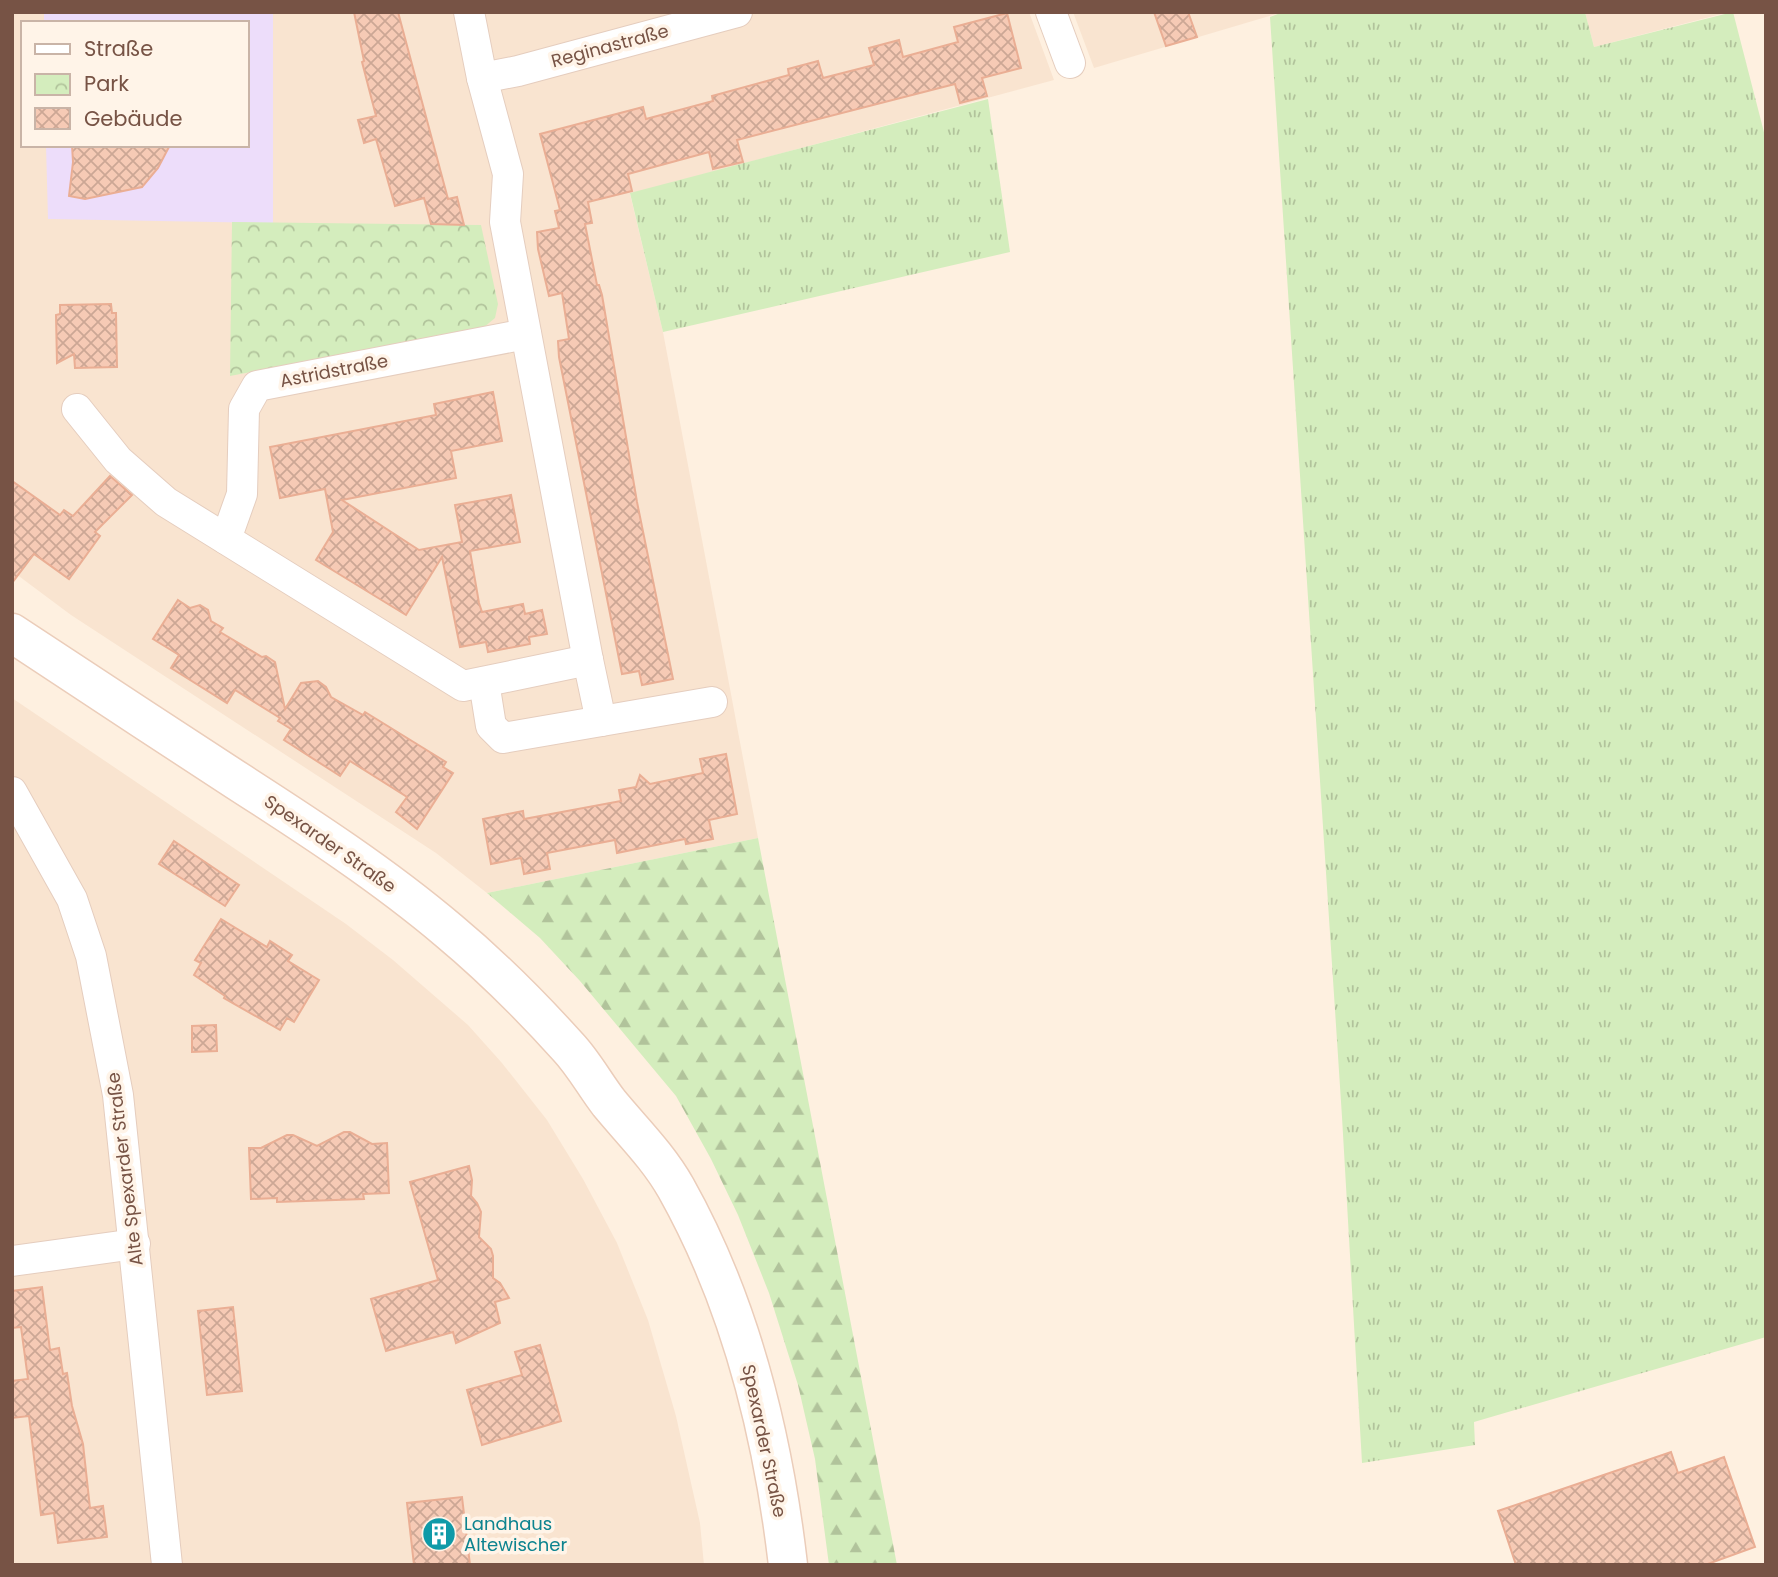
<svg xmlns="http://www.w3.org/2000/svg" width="1778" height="1577" viewBox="0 0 1778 1577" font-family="Poppins,sans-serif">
	<defs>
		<pattern id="grass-tufts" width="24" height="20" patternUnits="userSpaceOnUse" patternTransform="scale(1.75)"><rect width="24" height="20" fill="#d4edbd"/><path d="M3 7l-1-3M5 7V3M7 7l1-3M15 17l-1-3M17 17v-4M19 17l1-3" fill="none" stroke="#b1c39b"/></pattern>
		<pattern id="forest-firs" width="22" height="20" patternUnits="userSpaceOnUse" patternTransform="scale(1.75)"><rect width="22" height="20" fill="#d4edbd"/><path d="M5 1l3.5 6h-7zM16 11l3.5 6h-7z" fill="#b1c39b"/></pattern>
		<pattern id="park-crowns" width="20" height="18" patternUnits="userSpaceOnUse" patternTransform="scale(1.75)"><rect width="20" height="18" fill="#d4edbd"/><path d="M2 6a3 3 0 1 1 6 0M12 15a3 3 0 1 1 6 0" fill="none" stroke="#b1c39b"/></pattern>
		<pattern id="building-cross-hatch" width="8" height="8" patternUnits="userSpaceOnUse" patternTransform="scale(1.75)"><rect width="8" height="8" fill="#f6cab5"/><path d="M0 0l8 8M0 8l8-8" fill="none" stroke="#cca795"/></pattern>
	</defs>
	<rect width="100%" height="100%" fill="#fef0e0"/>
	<g fill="#f9e4d0" fill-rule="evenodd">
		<path d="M12,12H1029L1054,80L630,194L663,332L758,838L487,893L436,853L71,615L12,571ZM23,23H247V145H23Z"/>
		<polygon points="1073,12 1283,12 1094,68"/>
		<polygon points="1585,12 1729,12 1594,47"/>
		<polygon points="12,698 346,924 393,960 468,1025 502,1063 547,1120 583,1179 617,1243 648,1320 676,1416 700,1523 704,1565 12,1565"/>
	</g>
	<polygon fill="#edddfa" points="44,12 273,12 273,223 48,219 46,145 247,145 247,23 44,23"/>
	<g fill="url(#grass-tufts)">
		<polygon points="1283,12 1585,12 1594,47 1733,12 1766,140 1766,1337 1474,1422 1475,1445 1362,1463 1342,1117 1270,17"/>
		<polygon points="988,99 1010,252 663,332 630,193"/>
	</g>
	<polygon fill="url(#forest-firs)" points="758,838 897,1565 829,1565 815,1459 798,1385 769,1293 738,1215 711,1159 676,1096 580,981 540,938 487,893"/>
	<polygon fill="url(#park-crowns)" points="232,222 481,225 498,304 495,318 483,328 230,376"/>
	<g fill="url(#building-cross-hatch)" stroke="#eaae94" stroke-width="2">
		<polygon points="354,12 398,12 448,199 457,197 464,225 431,224 424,198 395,206 376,139 364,143 358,120 376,116 362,62 364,61"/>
		<polygon points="1154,12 1188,12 1197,37 1166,46"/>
		<polygon points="1007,13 1021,68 982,78 987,96 960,103 955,84 737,140 743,162 713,169 709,152 628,174 632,191 588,202 592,223 585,224 597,285 599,285 602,295 637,502 673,679 642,685 639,671 622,674 559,357 558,341 569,339 562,293 549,296 538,249 537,232 559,228 555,211 560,210 540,134 643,107 646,119 713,101 712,96 789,75 788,69 818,61 823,78 874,65 869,48 899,40 903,57 958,42 954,27"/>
		<polygon points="72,145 170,145 158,168 142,187 85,199 69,196 73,162"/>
		<polygon points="111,304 112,313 116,313 117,367 75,368 74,354 57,363 56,315 60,314 60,305"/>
		<polygon points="493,392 502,441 451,451 456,478 342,500 419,550 462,542 455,505 511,495 520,542 470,551 479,603 482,612 523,604 525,614 542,610 547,634 529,637 530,644 488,652 486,642 460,647 442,557 406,615 316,560 333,532 325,489 280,498 270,447 436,415 434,404"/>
		<polygon points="110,476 132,495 95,532 100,536 69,579 34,554 12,583 12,481 60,515 64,510 73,516"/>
		<polygon points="178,600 190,608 200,605 208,610 211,621 223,628 220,632 262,657 266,656 275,662 285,709 301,683 318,681 326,687 331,697 363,715 365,712 446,762 443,767 453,773 417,829 396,812 407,797 350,761 340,776 284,740 291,729 278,721 280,718 235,690 227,703 171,668 179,655 153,639"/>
		<polygon points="726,754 737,814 709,820 713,839 686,844 685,839 617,853 615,840 547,853 550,869 524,874 521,858 491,864 483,819 523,811 524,819 621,801 619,790 636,787 640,775 650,784 703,773 700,759"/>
		<polygon points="174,841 239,885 225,906 159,864"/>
		<polygon points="221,919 267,947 270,941 292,955 288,961 319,980 294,1022 287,1018 280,1030 224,998 225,996 194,975 201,963 195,960"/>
		<polygon points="216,1025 217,1051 192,1052 192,1026"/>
		<polygon points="344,1132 350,1132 372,1144 387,1143 389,1193 363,1194 364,1199 277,1202 277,1198 251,1199 249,1148 261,1148 287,1135 293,1135 317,1146"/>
		<polygon points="469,1166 472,1180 471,1196 477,1203 481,1212 479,1237 491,1249 493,1256 493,1278 500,1283 509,1298 495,1302 500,1323 456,1343 453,1332 386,1351 371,1299 438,1280 410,1182"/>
		<polygon points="42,1287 50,1350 59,1348 63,1374 67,1373 72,1406 83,1444 90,1508 103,1506 107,1537 58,1543 54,1513 41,1515 29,1416 12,1418 12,1381 28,1379 21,1327 12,1328 12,1291"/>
		<polygon points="233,1307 242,1391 207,1395 198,1311"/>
		<polygon points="540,1345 561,1421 482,1445 467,1390 522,1375 515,1352"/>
		<polygon points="1671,1452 1678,1473 1724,1457 1755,1547 1705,1565 1516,1565 1498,1511"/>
		<polygon points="462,1497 470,1565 414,1565 407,1503"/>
	</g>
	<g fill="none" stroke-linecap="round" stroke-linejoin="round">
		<g stroke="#e5cdbe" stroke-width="32">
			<g id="minor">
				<polyline points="469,12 482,78 508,174 505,222 588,660 601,721"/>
				<polyline points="1051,12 1070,63"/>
				<polyline points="482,78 518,71 737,12"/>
				<polyline points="77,409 118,460 166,502 463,686 588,660"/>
				<polyline points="226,539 242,494 244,409 257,386 526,334"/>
				<polyline points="484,682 491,726 503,738 712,702"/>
				<polyline points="12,792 72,899 91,956 118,1095 167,1565"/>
				<polyline points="12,1261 135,1244"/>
			</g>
		</g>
		<g stroke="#ebcdba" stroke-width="41">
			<path id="secondary" d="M12,633C87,683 161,731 236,780C309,827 383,875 449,931C491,966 531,1006 568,1047C584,1064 595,1085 609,1103C632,1131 658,1156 676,1188C740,1302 773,1435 788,1565"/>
		</g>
		<use href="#minor" stroke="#fff" stroke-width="30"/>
		<use href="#secondary" stroke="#fff" stroke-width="38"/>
	</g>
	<defs>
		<g id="building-disc" transform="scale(1.75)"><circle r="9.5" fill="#0f9aa8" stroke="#fff4e8"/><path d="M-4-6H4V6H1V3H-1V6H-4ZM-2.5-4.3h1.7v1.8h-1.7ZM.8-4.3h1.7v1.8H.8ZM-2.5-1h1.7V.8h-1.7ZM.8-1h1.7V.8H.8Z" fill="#fff"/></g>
	</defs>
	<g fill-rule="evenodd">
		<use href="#building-disc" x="439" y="1534"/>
	</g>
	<g text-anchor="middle" stroke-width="7" stroke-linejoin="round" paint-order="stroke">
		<g font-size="18" fill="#775345" stroke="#fff4e8">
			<text transform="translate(610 46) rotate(-15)" y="6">Reginastraße</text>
			<text transform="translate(334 371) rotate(-11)" y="6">Astridstraße</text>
			<text transform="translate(330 844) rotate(35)" y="6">Spexarder Straße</text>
			<text transform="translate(125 1169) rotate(-97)" y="6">Alte Spexarder Straße</text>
			<text transform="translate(764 1441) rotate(78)" y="6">Spexarder Straße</text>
		</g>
		<g font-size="18" fill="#0d838f" stroke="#fff4e8" text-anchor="start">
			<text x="464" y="1530">Landhaus<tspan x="464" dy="21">Altewischer</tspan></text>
		</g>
	</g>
	<rect width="1778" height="1577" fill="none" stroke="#775345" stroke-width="28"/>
	<rect x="21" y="21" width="228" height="126" fill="#fff4e8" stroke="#c9b4a7" stroke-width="2"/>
	<rect x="35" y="44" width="35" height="10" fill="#ffffff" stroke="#c9b4a7" stroke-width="2"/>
	<text x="84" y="56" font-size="21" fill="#775345">Straße</text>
	<rect x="35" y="74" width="35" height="21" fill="url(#park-crowns)" stroke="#c9b4a7" stroke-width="2"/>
	<text x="84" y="91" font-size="21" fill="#775345">Park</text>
	<rect x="35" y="108" width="35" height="21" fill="url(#building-cross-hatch)" stroke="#c9b4a7" stroke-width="2"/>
	<text x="84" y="126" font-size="21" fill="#775345">Gebäude</text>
</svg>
